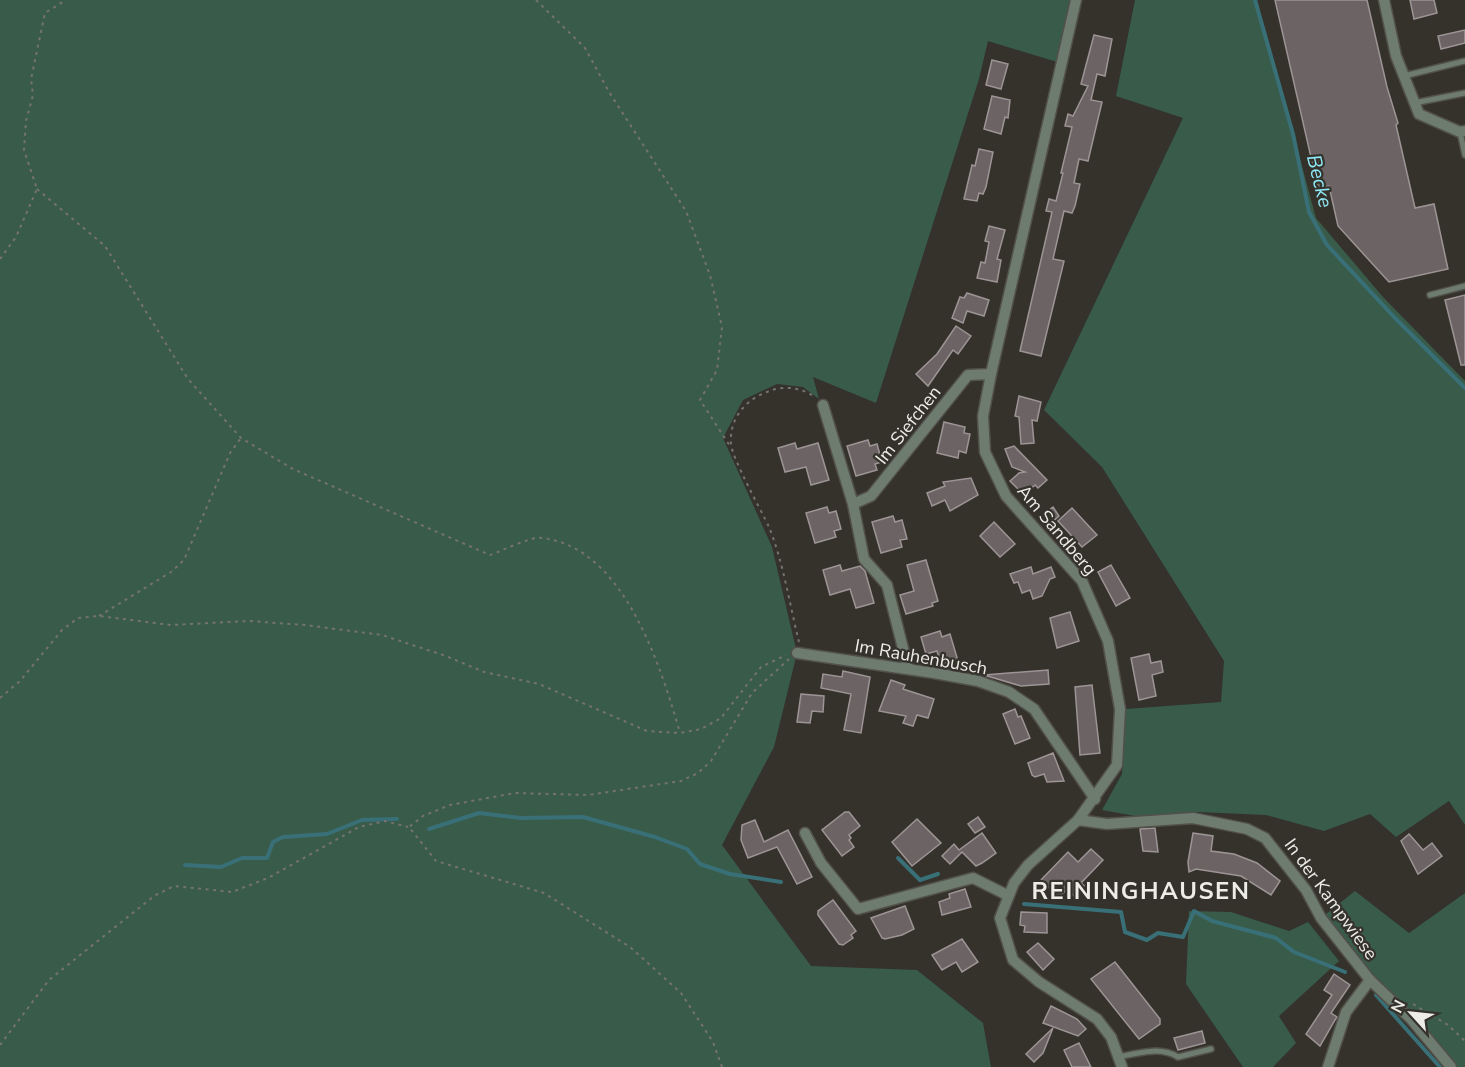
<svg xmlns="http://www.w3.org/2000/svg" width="1465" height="1067" viewBox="0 0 1465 1067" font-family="'Nunito Sans',sans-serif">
	<rect width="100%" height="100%" fill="#34322b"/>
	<g fill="#395b4a">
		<polygon points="0,0 1071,0 1057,62 988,41 979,79 876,403 813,377 819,399 803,387 777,384 743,400 723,438 772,547 797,653 774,747 722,845 811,966 917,970 983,1023 991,1067 0,1067"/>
		<polygon points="1135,0 1257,0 1316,218 1383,297 1465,381 1465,825 1449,801 1396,837 1370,814 1324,831 1266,815 1198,812 1135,816 1102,810 1122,774 1126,709 1221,702 1224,661 1102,467 1044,410 1183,118 1116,96"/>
		<polygon points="1355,891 1409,933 1465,893 1465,1067 1451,1067 1321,918"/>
		<polygon points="1189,911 1231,912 1289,931 1308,922 1339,961 1279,1016 1296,1043 1273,1067 1243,1067 1186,984"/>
	</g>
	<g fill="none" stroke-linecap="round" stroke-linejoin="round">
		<g stroke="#397078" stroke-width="4">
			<polyline points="1255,0 1293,134 1309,212 1327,245 1395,318 1465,388"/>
			<polyline points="429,829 479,813 521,818 583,817 655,837 687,849 700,864 730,874 781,882"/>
			<polyline points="898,858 920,880 938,874"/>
			<polyline points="185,865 221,867 242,858 267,858 273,842 283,837 327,834 362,820 397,819"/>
			<polyline points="1024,904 1121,912 1125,932 1147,940 1158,933 1183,937 1194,911 1212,921 1276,938 1294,952 1345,972"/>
			<polyline points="1376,995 1440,1067"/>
		</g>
	</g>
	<g fill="#6c6365" stroke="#9d9496" stroke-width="1.5">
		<polygon points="1275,0 1367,0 1387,87 1398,123 1396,125 1415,208 1434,204 1448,269 1389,282 1338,226 1329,186 1318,188"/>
		<polygon points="1410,0 1434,0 1437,13 1414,19"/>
		<polygon points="1465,30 1465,43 1441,49 1438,36"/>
		<polygon points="1094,35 1112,39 1105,76 1097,74 1091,100 1102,102 1088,161 1079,159 1074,183 1080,184 1075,206 1072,213 1064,211 1053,259 1064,261 1041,356 1020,351 1052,212 1046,211 1049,199 1056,201 1063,173 1061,173 1072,127 1065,126 1068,114 1073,116 1088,86 1081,84"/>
		<polygon points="992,60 1008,64 1001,89 986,85"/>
		<polygon points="992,96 1010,100 1008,118 1005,117 1001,134 984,129"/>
		<polygon points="979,149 993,152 986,187 983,194 979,193 977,201 964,199 972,165 975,166"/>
		<polygon points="989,226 1005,230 997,259 1001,260 997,282 977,278 981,262 985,263 989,242 985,241"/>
		<polygon points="967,293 989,300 984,316 967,311 963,323 952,318 960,297 964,298"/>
		<polygon points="1465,295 1465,365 1461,365 1445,300"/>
		<polygon points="956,326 971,336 958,354 953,350 928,386 916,374 937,354"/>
		<polygon points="1019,396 1041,402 1037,421 1032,420 1034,443 1021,444 1019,417 1015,416"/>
		<polygon points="944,422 965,427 964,433 970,434 966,453 959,451 958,458 937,453"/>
		<polygon points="868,440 870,446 877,444 882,462 875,464 877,470 856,476 847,446"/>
		<polygon points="795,443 797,449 818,443 829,480 811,485 806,467 785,472 778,448"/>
		<polygon points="1014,446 1047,480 1038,488 1035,485 1024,495 1010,481 1019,473 1025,472 1012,467 1005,449"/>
		<polygon points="971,478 978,495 950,511 945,500 932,506 927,493 945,486 943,482"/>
		<polygon points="827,507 829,513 836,511 841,529 834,531 836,537 815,543 806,513"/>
		<polygon points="1053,507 1059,516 1051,523 1044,514"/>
		<polygon points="1072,508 1097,535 1082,547 1058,521"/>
		<polygon points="893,516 895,522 902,520 907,539 900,540 902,547 881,553 872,522"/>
		<polygon points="994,522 1015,544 1000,557 980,536"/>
		<polygon points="926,560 938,601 932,603 933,606 906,614 900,595 914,591 907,565"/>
		<polygon points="840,565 842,571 860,566 865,571 874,603 856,608 850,589 830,595 823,570"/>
		<polygon points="1111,565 1130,598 1116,606 1098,572"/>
		<polygon points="1031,567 1033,574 1051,567 1055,577 1050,579 1042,596 1033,599 1030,590 1022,593 1018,582 1014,583 1010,574"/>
		<polygon points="1070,612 1079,641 1057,648 1050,618"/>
		<polygon points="940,631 942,637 950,634 958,661 941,666 937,651 926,654 921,637"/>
		<polygon points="1149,654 1151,663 1161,661 1163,672 1152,675 1156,696 1139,700 1131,658"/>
		<polygon points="1048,670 1049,684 1021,686 984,675"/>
		<polygon points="843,671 870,677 861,733 844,730 851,694 821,688 823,674 842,677"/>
		<polygon points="891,680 905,685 903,689 934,699 928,718 917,715 913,726 903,723 906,716 879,711"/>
		<polygon points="1092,685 1100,753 1080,755 1075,687"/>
		<polygon points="801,694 824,696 823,712 812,711 810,723 797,722"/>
		<polygon points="1015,709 1018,717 1021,716 1030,738 1015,744 1003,714"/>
		<polygon points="1053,753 1064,781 1047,782 1044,774 1035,777 1032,775 1028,763"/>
		<polygon points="845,812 849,812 860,826 849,835 851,838 849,840 854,847 842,856 822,830"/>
		<polygon points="978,817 985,827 975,833 968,824"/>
		<polygon points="917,819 941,843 912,866 892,842"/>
		<polygon points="755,820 764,842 788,830 812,877 797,884 777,847 748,858 741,840 742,825"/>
		<polygon points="1155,828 1158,852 1143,851 1140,829"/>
		<polygon points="982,833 996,853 982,863 976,866 962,852 950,864 942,856 954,844 959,850"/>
		<polygon points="1193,833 1213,836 1211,851 1234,854 1257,863 1280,881 1271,895 1241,876 1196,869 1189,872 1188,862"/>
		<polygon points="1409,834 1423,850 1432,843 1442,856 1418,874 1401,841"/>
		<polygon points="1091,849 1103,860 1081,883 1086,887 1076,898 1067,889 1059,897 1041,880 1068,852 1078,862"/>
		<polygon points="965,889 971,907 942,915 939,902 950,898 949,894"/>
		<polygon points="833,900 856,931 851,935 853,938 843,945 839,944 818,915 818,911"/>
		<polygon points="905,906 914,929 902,935 885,939 882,938 871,918"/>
		<polygon points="1021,912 1047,913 1047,933 1024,932 1025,926 1020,925"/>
		<polygon points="962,939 978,962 962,972 956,962 942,970 932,955"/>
		<polygon points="1038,943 1054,959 1043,970 1027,952"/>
		<polygon points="1115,962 1160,1019 1160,1024 1139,1039 1091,979"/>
		<polygon points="1334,974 1350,985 1331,1013 1337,1017 1335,1020 1320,1046 1306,1034 1332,995 1324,990"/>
		<polygon points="1051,1006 1077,1019 1086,1029 1078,1036 1043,1023"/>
		<polygon points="1053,1028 1043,1053 1034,1062 1026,1054"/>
		<polygon points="1202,1031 1205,1043 1178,1050 1174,1038"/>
		<polygon points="1079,1043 1091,1067 1072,1067 1064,1050"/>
	</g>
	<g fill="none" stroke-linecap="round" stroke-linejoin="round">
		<g stroke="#525049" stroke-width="8">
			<g id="lane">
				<polyline points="1404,76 1465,61"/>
				<polyline points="1414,103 1465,93"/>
				<polyline points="1460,132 1465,155"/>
				<polyline points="1430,295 1465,286"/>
				<path d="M1118,1057C1138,1053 1160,1046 1178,1057L1211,1049"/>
			</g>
		</g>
		<g stroke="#525049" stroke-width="13">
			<g id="street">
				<polyline points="1076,0 991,374 983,416 985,452 1006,496 1082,581 1108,641 1120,709 1117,765 1078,820 1028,865 1014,883 1000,918 1013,960 1039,982 1097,1019 1111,1037 1122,1067"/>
				<polyline points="1384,0 1396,56 1419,114 1460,132 1465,131"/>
				<polyline points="823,405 853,504 864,559 887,585 908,668"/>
				<polyline points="853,504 871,496 968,375 991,374"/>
				<polyline points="797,653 934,673 978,681 1009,692 1034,709 1095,799"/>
				<polyline points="1078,820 1107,824 1193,818 1247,829 1265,838 1306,890 1321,918 1370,980 1411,1019 1451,1067"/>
				<polyline points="805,833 821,863 858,909 973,878 1007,895"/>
				<polyline points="1328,1067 1346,1012 1370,980"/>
			</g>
		</g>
		<g stroke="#75736d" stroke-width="2" stroke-dasharray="3 4.5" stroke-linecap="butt">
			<polyline points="536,0 585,48 609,92 686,211 710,275 722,327 717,370 700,400 730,446"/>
			<path d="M37,189L105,246L188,379L241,438L293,469L490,555C502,551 531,536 542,538C624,547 661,667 680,733"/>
			<polyline points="0,259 16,237 37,189 24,150 26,121 33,95 31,79 45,13 66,0"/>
			<polyline points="99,616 171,572 184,560 230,453 241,438"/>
			<path d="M799,642C790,606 783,561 769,527C761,510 732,458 731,444C729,419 745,400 767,392C782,385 801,387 815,397"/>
			<polyline points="0,698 20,681 62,630 78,618 99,616 171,625 249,621 305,625 382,635 446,656 484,672 539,684 647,731 680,733 701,729 721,718 761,667 786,655"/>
			<polyline points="1413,1004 1448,1025 1465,1041"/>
			<polyline points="0,1045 49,980 154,896 174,886 232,892 268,878 359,827 385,821 408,827"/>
			<polyline points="722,1067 713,1042 681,993 630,947 544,893 436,861 409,827 423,816 450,805 515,793 588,795 681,781 698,773 711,761 752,693 789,659"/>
		</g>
		<use href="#lane" stroke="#6d7c6f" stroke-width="5"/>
		<use href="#street" stroke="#6d7c6f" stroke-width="10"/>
	</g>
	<g text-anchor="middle" stroke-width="4.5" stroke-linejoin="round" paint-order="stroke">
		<g font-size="18" fill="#edece7" stroke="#34322b">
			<text transform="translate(908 425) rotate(-52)" y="6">Im Siefchen</text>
			<text transform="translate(1057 530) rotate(50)" y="6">Am Sandberg</text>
			<text transform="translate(921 657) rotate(10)" y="6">Im Rauhenbusch</text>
			<text transform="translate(1331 899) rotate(54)" y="6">In der Kampwiese</text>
		</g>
		<g font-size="20" font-style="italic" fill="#8feaf8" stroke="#34322b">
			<text transform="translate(1320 181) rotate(76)" y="7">Becke</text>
		</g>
		<g font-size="24" font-weight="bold" letter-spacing="1.5" fill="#edece7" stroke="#34322b">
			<text x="1141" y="899">REININGHAUSEN</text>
		</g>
	</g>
	<g transform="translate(1411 1013) rotate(297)" stroke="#34322b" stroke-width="4.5" paint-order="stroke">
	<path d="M0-4.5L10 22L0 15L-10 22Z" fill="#edece7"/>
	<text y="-9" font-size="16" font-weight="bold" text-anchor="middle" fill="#edece7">N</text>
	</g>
</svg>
